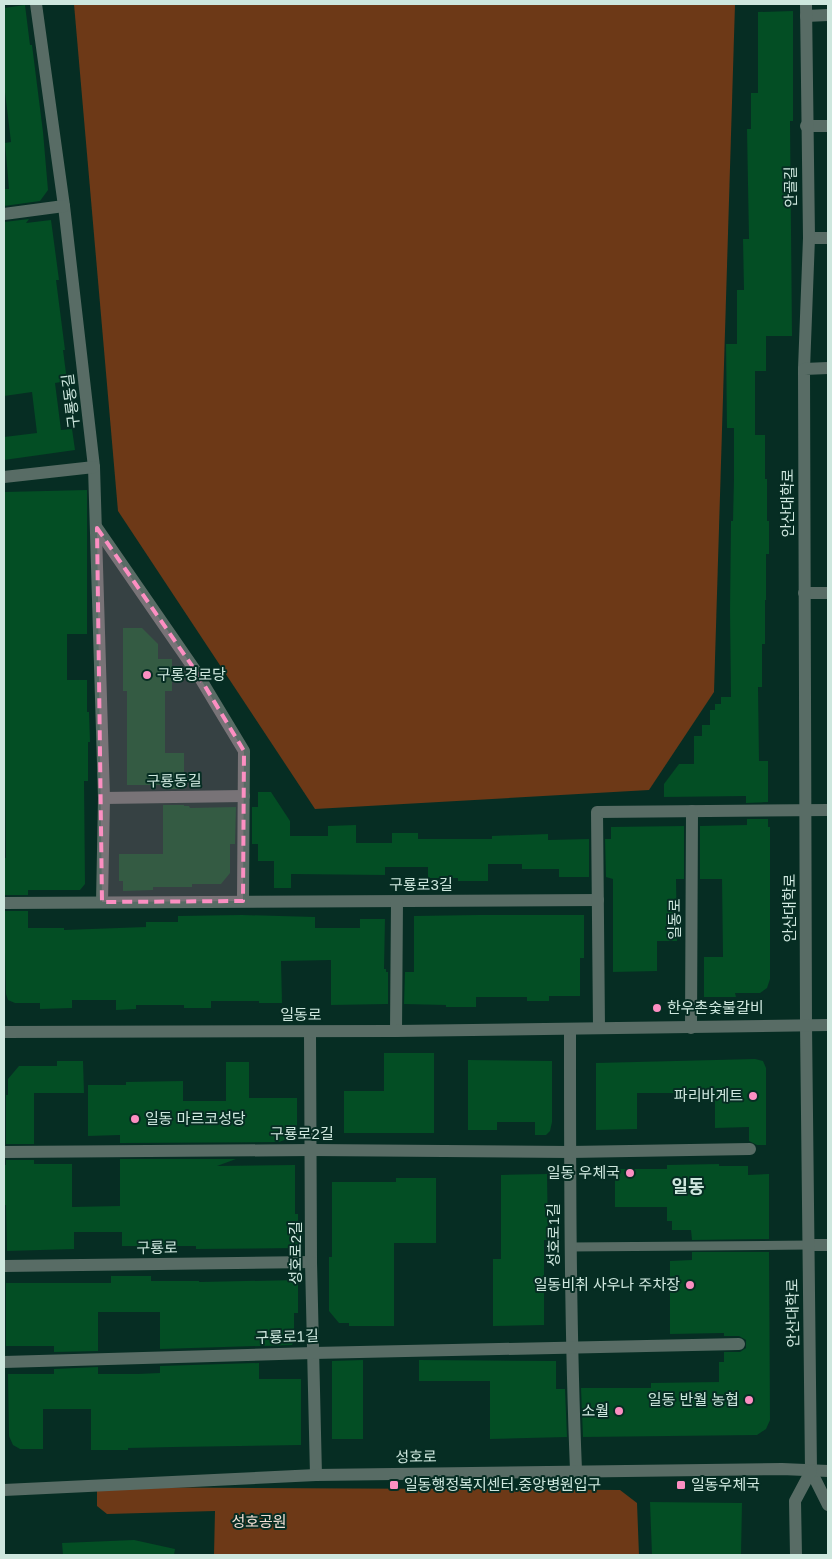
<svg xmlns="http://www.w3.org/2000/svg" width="832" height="1559" viewBox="0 0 832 1559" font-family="Arial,'Noto Sans KR',sans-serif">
	<rect width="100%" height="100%" fill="#062d23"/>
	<g fill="#6d3917">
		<polygon points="74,4 735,4 714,692 649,790 315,809 118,511"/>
		<polygon points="97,1487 620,1490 637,1503 639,1555 214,1555 215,1511 107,1514 97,1506"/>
	</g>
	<g fill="#034e24">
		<polygon points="25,5 30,45 32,45 43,132 48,190 40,201 4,206 4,189 9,189 5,143 11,142 4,84 4,8"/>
		<polygon points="793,11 793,121 790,121 792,336 766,336 766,371 755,371 755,435 765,435 765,479 767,479 767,521 769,521 769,554 766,554 766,600 765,600 765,644 762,644 762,687 758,687 759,761 768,761 768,802 746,803 746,796 664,797 664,784 679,764 694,764 694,736 702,736 702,725 710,725 710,710 715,710 715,704 721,704 721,697 731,697 730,610 731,521 733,521 734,479 734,428 727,428 726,344 737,344 737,290 744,290 743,239 749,239 747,129 751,129 751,93 758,93 758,12"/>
		<polygon points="29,219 26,223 51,220 59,280 56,280 65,350 63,350 67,381 55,383 61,430 72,429 75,450 4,460 4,437 37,433 32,392 4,396 4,222"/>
		<polygon points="87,490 87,634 67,634 67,680 87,680 87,712 89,712 90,742 88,742 88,781 84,781 85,884 80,890 28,890 28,895 4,895 4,858 6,858 5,778 4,778 4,492"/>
		<polygon points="123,628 142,628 158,644 158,659 172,659 172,691 165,691 165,753 184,753 184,789 163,789 163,785 127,785 127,691 123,691"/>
		<polygon points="258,792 271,792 290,821 290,836 328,836 328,826 356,825 356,843 392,843 392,833 418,833 418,839 492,839 492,836 548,834 548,840 589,839 589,877 559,877 559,869 522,869 522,864 488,864 488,881 458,881 458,878 428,878 428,867 385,867 385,875 291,874 291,888 274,888 274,861 258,861 258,844 252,844 252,807 258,807"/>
		<polygon points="163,805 184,805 184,806 189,806 190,808 236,807 235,844 230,844 230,873 221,884 192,884 192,887 153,887 153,890 123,891 123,881 119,881 119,854 163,854"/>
		<polygon points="747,819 768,819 768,827 770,827 770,979 767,988 760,993 735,993 736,997 704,997 704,957 723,957 722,879 700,879 700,826 747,825"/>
		<polygon points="684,826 684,879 676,879 677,941 657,941 657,971 613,972 613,879 606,877 605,839 611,839 611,827"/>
		<polygon points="4,911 28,911 28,928 64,928 64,930 146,927 146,922 178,922 178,916 242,915 315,917 315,928 360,928 360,919 385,919 384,969 386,969 386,972 388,972 388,1004 331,1005 331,960 281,961 282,1003 259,1003 259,1001 211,1001 211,1008 184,1008 184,1005 136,1005 136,1009 116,1010 116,1000 72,1000 72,1008 40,1009 40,1003 15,1003 8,1000 6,994"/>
		<polygon points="478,915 584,915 584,958 580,958 580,996 549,996 549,1001 527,1001 527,997 476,997 476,1007 446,1007 446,1005 404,1004 405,972 414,972 414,916"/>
		<polygon points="384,1053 434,1053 434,1133 344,1133 344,1091 384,1091"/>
		<polygon points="755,1059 763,1061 766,1068 766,1145 757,1145 749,1141 749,1127 715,1128 715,1093 637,1093 637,1129 596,1130 596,1063"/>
		<polygon points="468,1060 552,1061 552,1122 550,1131 546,1135 535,1135 535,1122 497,1122 497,1130 468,1130"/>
		<polygon points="57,1061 83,1061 84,1093 34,1093 34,1144 6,1144 6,1095 8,1095 8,1079 19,1066 57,1066"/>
		<polygon points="226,1062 249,1062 249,1098 297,1098 297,1129 295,1136 279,1142 120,1143 120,1135 88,1136 88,1085 126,1085 126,1082 183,1081 183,1101 226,1101"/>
		<polygon points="120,1159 236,1159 217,1166 295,1165 295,1214 298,1214 298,1248 196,1249 196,1246 122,1246 122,1232 74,1232 74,1249 7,1251 6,1205 5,1205 5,1165 6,1165 6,1160 34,1160 34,1164 72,1164 72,1207 120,1206"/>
		<polygon points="719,1164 719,1166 748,1166 748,1175 769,1174 769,1239 692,1240 691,1230 672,1230 672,1221 667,1221 667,1207 615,1207 615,1169 667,1169 667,1165"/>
		<polygon points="547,1174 548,1240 544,1240 544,1325 493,1326 493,1259 501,1259 501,1175"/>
		<polygon points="396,1178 436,1178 436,1243 394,1243 394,1326 349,1326 349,1323 339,1323 329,1311 329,1257 332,1257 332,1182 396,1182"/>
		<polygon points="692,1252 769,1252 770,1420 766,1429 757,1435 583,1437 581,1388 651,1388 651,1383 719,1382 719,1362 724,1362 724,1352 740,1352 746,1348 746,1340 739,1336 724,1336 724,1333 670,1334 670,1261 692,1260"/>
		<polygon points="111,1276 151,1276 151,1281 199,1281 199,1282 298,1280 298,1313 294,1313 294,1341 292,1345 160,1349 160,1312 98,1312 98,1351 54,1352 54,1346 6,1346 6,1283 111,1283"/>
		<polygon points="363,1360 363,1439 332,1439 332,1361"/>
		<polygon points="419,1360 556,1361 556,1389 565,1389 567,1437 490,1439 490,1381 419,1381"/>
		<polygon points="259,1363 259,1379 301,1379 301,1445 174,1447 128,1448 128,1450 91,1450 91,1409 43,1409 43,1449 20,1449 13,1445 9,1436 8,1374 54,1374 54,1369 98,1367 98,1374 138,1374 160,1373 160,1366"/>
		<polygon points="650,1502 742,1503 741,1555 652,1555"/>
		<polygon points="134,1540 175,1549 174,1555 63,1555 62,1543"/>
	</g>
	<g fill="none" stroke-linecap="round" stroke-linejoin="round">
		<polyline stroke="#586c65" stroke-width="9" points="570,1247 809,1245"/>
		<g stroke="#586c65" stroke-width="12">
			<polyline points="36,4 64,206 94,467 104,798 102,902"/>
			<polyline points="806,16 828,15"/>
			<polyline points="806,126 828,126"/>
			<polyline points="4,214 64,206"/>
			<polyline points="809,238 828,238"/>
			<polyline points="804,369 809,238 806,4"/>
			<polyline points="4,477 94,467"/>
			<polyline points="97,528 197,673 244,751 243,901"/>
			<polyline points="804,593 828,593"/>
			<polyline points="104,798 244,796"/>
			<polyline points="4,903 598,900"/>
			<polyline points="599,1028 597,812 828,810"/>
			<polyline points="691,1028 692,811"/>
			<path d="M570,1029C570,1176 570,1323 576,1470"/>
			<polyline points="396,1031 397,902"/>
			<polyline points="310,1032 311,1262 316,1475"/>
			<polyline points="4,1152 312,1150 570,1152 750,1149"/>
			<polyline points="809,1245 828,1245"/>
			<polyline points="4,1266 311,1262"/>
			<polyline points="4,1362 313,1353 739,1344"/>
		</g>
		<g stroke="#586c65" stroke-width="12">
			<polyline points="828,368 804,369 806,1025 811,1471 828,1505"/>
			<polyline points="4,1032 396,1031 828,1025"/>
			<polyline points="4,1490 316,1475 782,1469 828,1471"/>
			<polyline points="796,1555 795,1501 811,1471"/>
		</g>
	</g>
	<path fill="#fc8fc2" fill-opacity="0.2" stroke="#fc8fc2" stroke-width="4" stroke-dasharray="10 6" stroke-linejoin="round" d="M97,528L197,673L244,751L243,901L102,902Z"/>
	<g fill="#fc8fc2" stroke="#062d23" stroke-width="2">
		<circle cx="147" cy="675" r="5"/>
		<circle cx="657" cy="1008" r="5"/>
		<circle cx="753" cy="1096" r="5"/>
		<circle cx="135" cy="1119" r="5"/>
		<circle cx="630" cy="1173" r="5"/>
		<circle cx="690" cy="1285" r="5"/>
		<circle cx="749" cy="1400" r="5"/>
		<circle cx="619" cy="1411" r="5"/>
		<rect x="389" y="1480" width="10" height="10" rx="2.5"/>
		<rect x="676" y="1480" width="10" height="10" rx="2.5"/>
	</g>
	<g text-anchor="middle" stroke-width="4" stroke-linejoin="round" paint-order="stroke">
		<g font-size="15" fill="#cee7de" stroke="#062d23">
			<text transform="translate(791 187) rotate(-91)" y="5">안골길</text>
			<text transform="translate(71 401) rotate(-97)" y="5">구룡동길</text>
			<text transform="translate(788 503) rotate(-90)" y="5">안산대학로</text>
			<text transform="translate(174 781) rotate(-1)" y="5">구룡동길</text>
			<text x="421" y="890">구룡로3길</text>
			<text transform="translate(790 908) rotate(-90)" y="5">안산대학로</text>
			<text transform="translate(675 919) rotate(-90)" y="5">일동로</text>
			<text x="301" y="1020">일동로</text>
			<text x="302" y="1139">구룡로2길</text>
			<text transform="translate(554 1235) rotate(-90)" y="5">성호로1길</text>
			<text transform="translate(157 1248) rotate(-1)" y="5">구룡로</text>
			<text transform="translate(296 1253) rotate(-90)" y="5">성호로2길</text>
			<text transform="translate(793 1313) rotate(-91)" y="5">안산대학로</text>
			<text transform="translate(287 1337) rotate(-2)" y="5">구룡로1길</text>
			<text transform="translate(416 1457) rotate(-1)" y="5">성호로</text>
		</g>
		<g font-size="15" fill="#cee7de" stroke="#062d23" text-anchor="start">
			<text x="157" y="680">구롱경로당</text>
			<text x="667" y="1013">한우촌숯불갈비</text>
			<text x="743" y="1101" text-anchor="end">파리바게트</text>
			<text x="145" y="1124">일동 마르코성당</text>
			<text x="620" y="1178" text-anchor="end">일동 우체국</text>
			<text x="680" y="1290" text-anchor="end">일동비취 사우나 주차장</text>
			<text x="739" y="1405" text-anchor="end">일동 반월 농협</text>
			<text x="609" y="1416" text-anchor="end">소월</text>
			<text x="404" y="1490">일동행정복지센터.중앙병원입구</text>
			<text x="691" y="1490">일동우체국</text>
		</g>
		<g font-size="15" fill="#f2dfd4" stroke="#062d23">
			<text x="259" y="1527">성호공원</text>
		</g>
		<g font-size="18" font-weight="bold" fill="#cee7de" stroke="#062d23">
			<text x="688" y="1193">일동</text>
		</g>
	</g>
	<rect width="832" height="1559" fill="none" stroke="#cee7de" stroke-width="10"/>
</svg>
